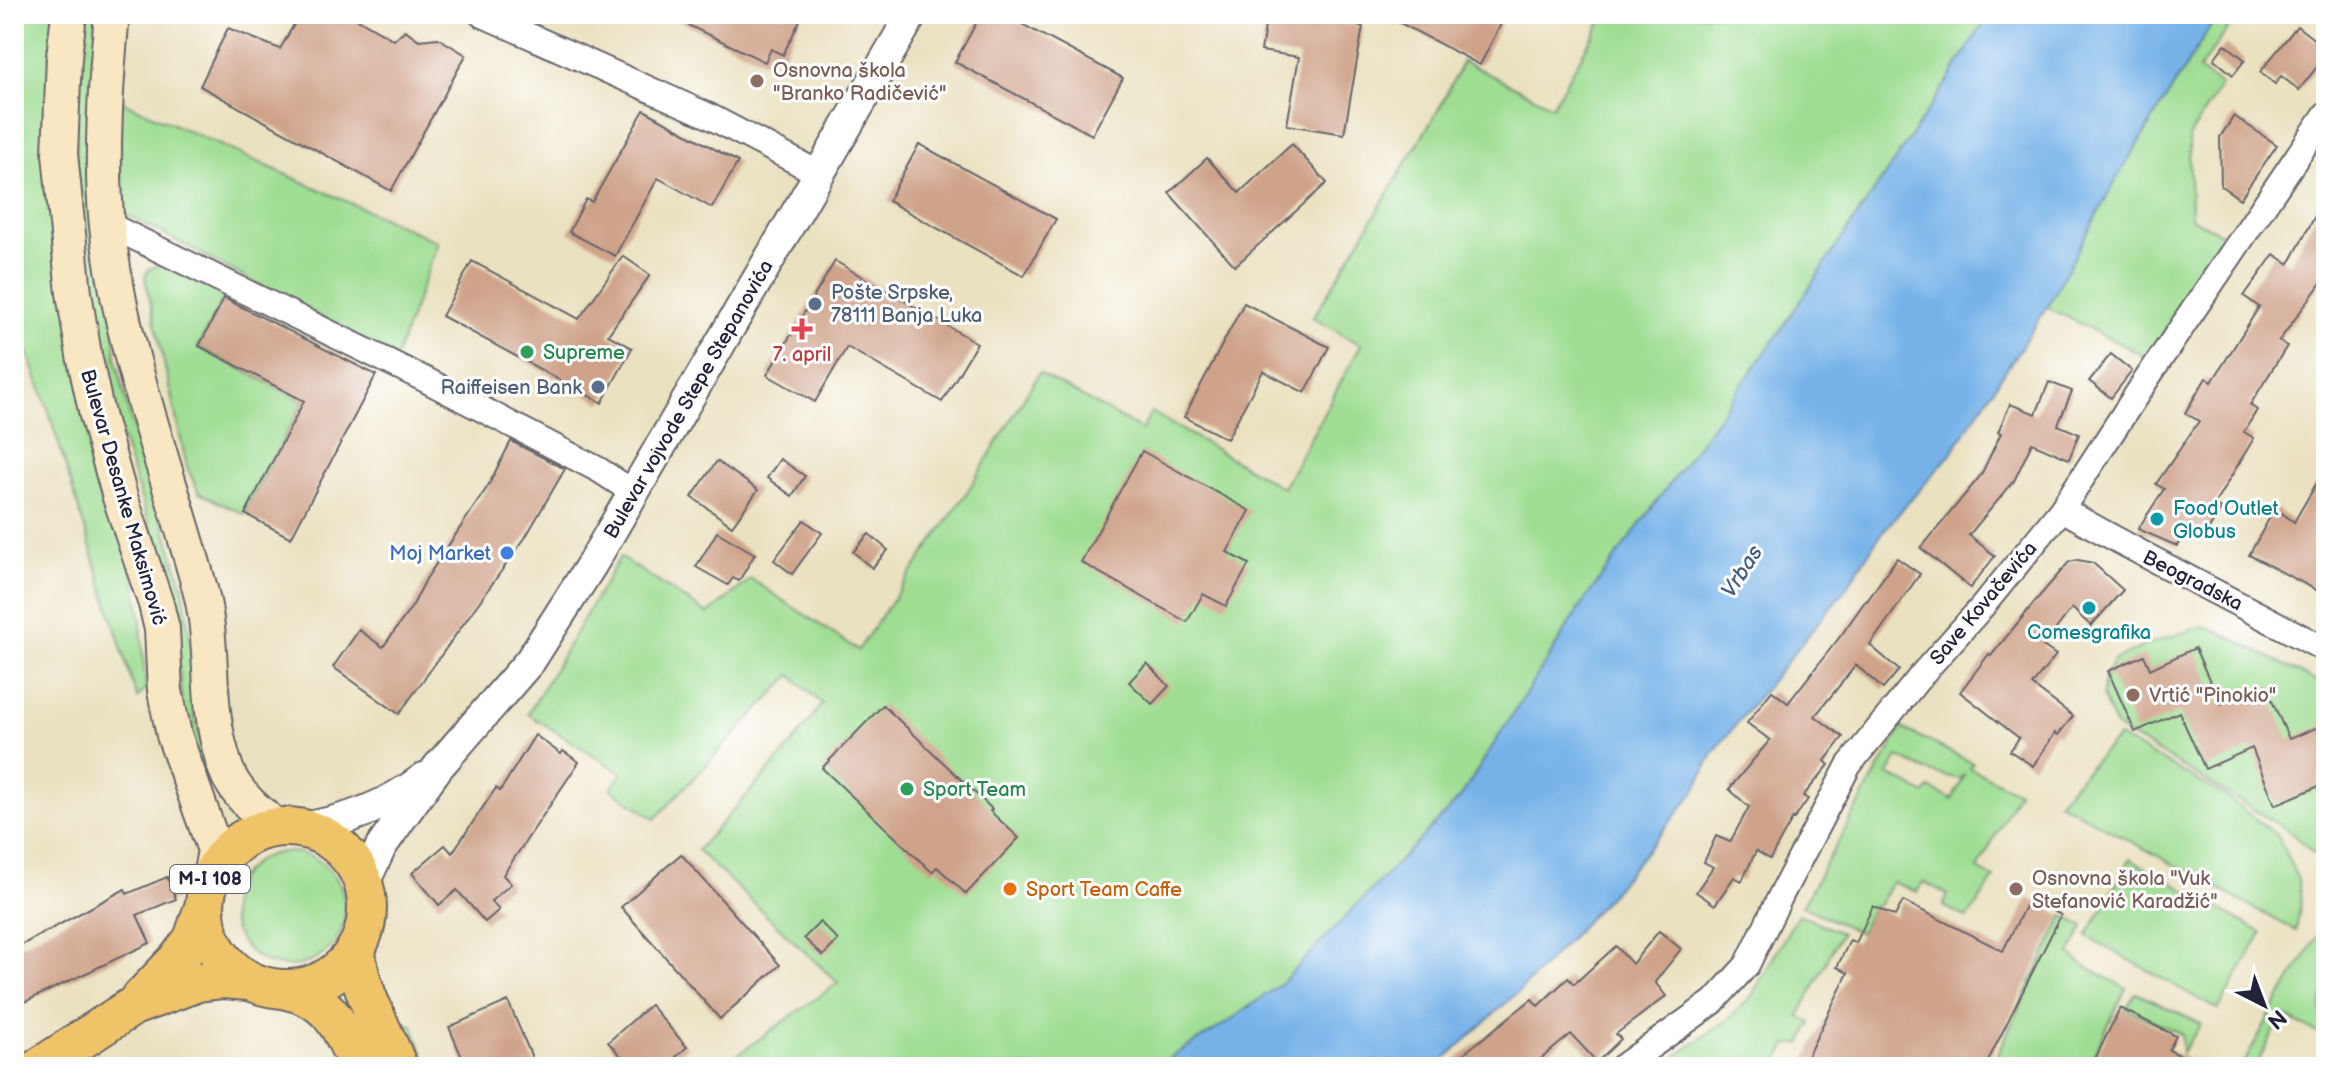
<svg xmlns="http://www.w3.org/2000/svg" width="2340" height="1081" viewBox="0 0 2340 1081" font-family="'Balsamiq Sans',sans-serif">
	<rect width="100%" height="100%" fill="#fff"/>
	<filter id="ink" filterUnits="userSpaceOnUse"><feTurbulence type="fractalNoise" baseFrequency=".0125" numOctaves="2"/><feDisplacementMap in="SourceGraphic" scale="16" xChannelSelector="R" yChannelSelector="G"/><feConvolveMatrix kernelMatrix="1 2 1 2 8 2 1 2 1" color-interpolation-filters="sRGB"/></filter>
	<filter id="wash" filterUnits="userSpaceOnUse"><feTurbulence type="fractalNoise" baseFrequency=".006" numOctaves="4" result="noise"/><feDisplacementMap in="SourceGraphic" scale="32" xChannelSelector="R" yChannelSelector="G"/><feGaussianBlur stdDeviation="1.8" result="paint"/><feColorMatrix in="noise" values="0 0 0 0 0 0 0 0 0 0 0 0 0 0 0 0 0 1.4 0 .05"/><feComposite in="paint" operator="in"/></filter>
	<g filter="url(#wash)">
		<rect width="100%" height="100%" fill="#eae1c0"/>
		<g fill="#9edd92" stroke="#608066" stroke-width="2" fill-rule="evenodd">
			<polygon points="14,14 55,14 49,61 140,613 146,689 137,698 48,409 14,314"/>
			<polygon points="81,14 96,14 116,357 129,413 183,587 190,640 194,715 209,773 200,776 184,726 174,606 169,587 118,426 93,311 77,183 76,114"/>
			<polygon points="1606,14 1989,14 1949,79 1773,342 1584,601 1460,798 1283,982 1228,1022 1155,1067 720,1067 838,983 697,850 786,752 822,704 791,675 655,819 611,789 622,773 528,714 620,557 708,614 751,579 858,650 969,489 1039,373 1142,430 1151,412 1283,488 1361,345 1313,318 1441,105 1463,61 1552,106"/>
			<polygon points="2218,14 2239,14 2198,70 2221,85 2189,137 2191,218 2231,238 2148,358 2047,307 2117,178"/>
			<polygon points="119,100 438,242 396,357 122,212"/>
			<polygon points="161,264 224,296 198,347 304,401 244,514 199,493 187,467 145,277 149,269"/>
			<polygon points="2203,626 2213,629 2326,686 2326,864 2289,831 2116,727 2102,696 2106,674 2114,660 2149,644"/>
			<path d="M1902,728L1973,763L1970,768L2018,792L1978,869L1994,878L1968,918L1943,906L1948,894L1923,882L1917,892L1892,882L1878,905L1873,906L1860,933L1802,906ZM1898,757L1933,773L1960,779L1965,774L1952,800L1930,788L1925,794L1888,774Z"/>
			<polygon points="2119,737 2225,796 2278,836 2298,880 2301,901 2296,931 2058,802 2100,755"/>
			<circle cx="288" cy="909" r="57"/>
			<polygon points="2130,859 2262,933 2218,1010 2087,936"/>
			<polygon points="1798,914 1841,933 1799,1016 1811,1023 1801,1044 1788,1044 1774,1067 1660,1067 1729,1019 1751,997"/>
			<polygon points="2063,916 2084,926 2070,954 2085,966 2126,988 2088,1067 2015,1067 1996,1057"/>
			<polygon points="2326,924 2326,985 2321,1000 2321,1010 2326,1019 2326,1037 2283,1015 2255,1067 2242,1067 2273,1009 2321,930"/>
			<polygon points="2136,993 2201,1024 2182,1053 2182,1034 2126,1009"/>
			<polygon points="412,1024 428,1067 421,1067 406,1026"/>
		</g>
		<polygon fill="#76b2e8" stroke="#4c6a92" stroke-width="2" points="1989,14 2218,14 2117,178 2047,307 1951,454 1880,535 1847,587 1713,753 1694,793 1611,894 1530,981 1436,1067 1155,1067 1228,1022 1283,982 1460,798 1584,601 1773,342 1949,79"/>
		<g id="blocks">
			<g fill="#cfa38a">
				<polygon points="300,14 349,14 394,40 405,30 419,40 438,38 466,55 391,191 200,86 228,28 280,49"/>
				<polygon points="665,14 803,14 783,55 771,49 765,62"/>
				<polygon points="981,14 1003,14 1123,78 1092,135 955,62"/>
				<polygon points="1267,14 1291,14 1363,27 1344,134 1287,125 1299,57 1261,51"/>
				<polygon points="1383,14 1483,14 1501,24 1480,65"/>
				<polygon points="2297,26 2326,49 2326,55 2299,90 2281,76 2275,84 2260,72"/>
				<polygon points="2225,44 2245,60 2233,75 2214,59"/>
				<polygon points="644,110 738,162 712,208 658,178 615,256 569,232 586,199 592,202"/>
				<polygon points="2234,116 2277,145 2240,199 2221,186 2220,137"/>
				<polygon points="919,144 1056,219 1024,276 888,201"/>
				<polygon points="1292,144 1327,183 1235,266 1169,193 1207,158 1239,193"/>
				<polygon points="2326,196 2326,276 2279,341 2287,346 2250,405 2257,410 2244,432 2254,438 2214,505 2221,509 2202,540 2186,530 2177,546 2138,529 2164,489 2156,484 2199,421 2185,413 2206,378 2212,382 2259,307 2244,296 2274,254 2289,264"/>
				<polygon points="623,256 650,275 608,335 632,348 602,403 442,316 472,261 579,319"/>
				<polygon points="835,261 977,343 942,402 847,347 815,402 767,375"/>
				<polygon points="224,298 376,375 291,538 245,514 304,401 199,346"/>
				<polygon points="1244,303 1329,347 1305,393 1263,371 1227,439 1184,417"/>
				<polygon points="2111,354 2132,371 2111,398 2089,381"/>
				<polygon points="2049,382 2072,391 2058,425 2079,434 2069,459 2032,443 2014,481 1969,535 1995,556 1970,588 1921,548 1981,475 2001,433 1998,432 2010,404 2036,414"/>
				<polygon points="511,441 565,469 525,538 399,714 333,667 359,630 383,647 413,605 426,579 488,486"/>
				<polygon points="1142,451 1250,511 1227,552 1249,564 1226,606 1203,594 1187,622 1081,562"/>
				<polygon points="780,459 805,476 792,496 767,478"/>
				<polygon points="717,461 758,490 732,526 692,497"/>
				<polygon points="2326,467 2326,595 2249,555 2275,508 2294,522"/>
				<polygon points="804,520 822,533 792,574 774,560"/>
				<polygon points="717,532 755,554 739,581 733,578 728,585 696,567"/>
				<polygon points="869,534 888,550 872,568 853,552"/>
				<polygon points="1897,558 1920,574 1870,645 1899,670 1883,689 1856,665 1815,716 1843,737 1825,761 1829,765 1803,796 1808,799 1794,819 1793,818 1770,859 1756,851 1742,881 1734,877 1715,905 1696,892 1713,867 1704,862 1716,836 1730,842 1749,807 1729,789 1770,740 1747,723 1772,691 1788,703 1842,634 1866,600 1867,601"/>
				<polygon points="2078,560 2093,563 2123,590 2091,626 2072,608 2043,646 2056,655 2032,685 2073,716 2058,735 2055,733 2033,766 2010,751 2019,738 1960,692 1989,654 1991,656 2037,599 2069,562"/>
				<polygon points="2195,648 2220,704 2265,685 2289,739 2326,724 2326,783 2275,805 2252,748 2205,769 2179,712 2135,732 2108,671 2144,655 2150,669"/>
				<polygon points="1147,663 1169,686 1152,704 1129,682"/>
				<polygon points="883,705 992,809 990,811 1019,838 966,894 937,867 932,872 822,768"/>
				<polygon points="535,735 561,754 563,751 579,762 503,875 511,884 491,901 499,910 485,922 457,890 439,905 412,873 445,845 452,853 496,788 500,791"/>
				<polygon points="681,854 780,965 720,1019 621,907"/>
				<polygon points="167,877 176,899 137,915 150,943 14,1007 14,949 125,889 127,894"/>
				<polygon points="2029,898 2061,915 1985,1067 1802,1067 1848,973 1837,967 1850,940 1856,943 1873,906 1895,916 1903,901 2003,951"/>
				<polygon points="820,922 838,940 823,956 804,938"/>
				<polygon points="1659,931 1681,949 1655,982 1666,996 1616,1034 1621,1039 1597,1062 1571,1034 1531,1067 1447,1067 1532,999 1538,1006 1568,978 1574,984 1616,946 1632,964"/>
				<polygon points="508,1001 536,1067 466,1067 449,1027"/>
				<polygon points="650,1005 687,1047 665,1067 631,1067 608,1042"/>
				<polygon points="2120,1008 2176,1036 2169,1050 2204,1067 2091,1067"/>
			</g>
		</g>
	</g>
	<g filter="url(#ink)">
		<use href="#blocks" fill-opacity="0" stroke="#68656a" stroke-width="2"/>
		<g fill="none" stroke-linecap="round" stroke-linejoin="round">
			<g stroke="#68656a" stroke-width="28">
				<g id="minor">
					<polyline points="481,14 707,115 818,173"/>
					<polyline points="107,224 428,381 599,470 633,492"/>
					<path d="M2062,509C2148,559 2238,603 2326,650"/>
					<polyline points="1622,1067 1713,1002 1747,965 1782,893 1849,765 1924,672 1982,607 2062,509 2148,377 2326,114"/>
				</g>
			</g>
			<g stroke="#68656a" stroke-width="34">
				<g id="tertiary">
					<path d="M300,828C345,822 387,806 424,778"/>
					<polyline points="364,883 381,847 397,824 438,767 530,661 592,564 912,14"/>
				</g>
			</g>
			<g stroke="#68656a" stroke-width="38">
				<g id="secondary">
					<polyline points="69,14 64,57 60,154 74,293 84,355 97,415 120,497 156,604 162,629 165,691 174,735 215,850 210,878"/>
					<path d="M112,14C106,80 100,160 107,226C121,351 167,468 200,589C214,640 206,694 219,745C223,759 225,772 234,785C245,802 261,814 276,827"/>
				</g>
			</g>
			<g stroke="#68656a" stroke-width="42">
				<g id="primary">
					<circle cx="286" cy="908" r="81"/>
					<path d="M356,950C359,991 383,1029 398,1067"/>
					<path d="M287,990C330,998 343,1030 358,1067"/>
					<polyline points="140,999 178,959 193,939 205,904"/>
					<polyline points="40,1067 133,1006 198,982 224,979 248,981"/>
				</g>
			</g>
			<use href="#minor" stroke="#fff" stroke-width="24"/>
			<use href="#tertiary" stroke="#fff" stroke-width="30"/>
			<use href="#secondary" stroke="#f9e7c3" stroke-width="34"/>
			<use href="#primary" stroke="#efc469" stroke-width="38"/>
		</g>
	</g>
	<g fill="#8d6e63" stroke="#fff" stroke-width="3">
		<circle cx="757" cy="81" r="8"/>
		<circle cx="2133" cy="695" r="8"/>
		<circle cx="2016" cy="889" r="8"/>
	</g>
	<g fill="#5c6f8a" stroke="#fff" stroke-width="3">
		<circle cx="815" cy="304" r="8"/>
		<circle cx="598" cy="387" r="8"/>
	</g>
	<path fill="#e0444e" stroke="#fff" stroke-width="3" d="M798 317h8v8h8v8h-8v8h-8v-8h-8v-8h8z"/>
	<g fill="#2e9e5b" stroke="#fff" stroke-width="3">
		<circle cx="527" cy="352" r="8"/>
		<circle cx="907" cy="789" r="8"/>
	</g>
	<g fill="#0f9aa8" stroke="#fff" stroke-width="3">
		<circle cx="2157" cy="519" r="8"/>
		<circle cx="2089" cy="608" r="8"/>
	</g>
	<circle fill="#3f7fe0" stroke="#fff" stroke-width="3" cx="507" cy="553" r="8"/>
	<circle fill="#e8710a" stroke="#fff" stroke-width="3" cx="1010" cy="889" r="8"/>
	<g text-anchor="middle" stroke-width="6" stroke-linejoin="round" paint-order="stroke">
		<rect fill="#fff" stroke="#646476" stroke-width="2" x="170" y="865" width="80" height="28" rx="6"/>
		<g font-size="18" font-weight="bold" fill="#22223b">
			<text x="210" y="885">M-I 108</text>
		</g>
		<g font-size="20" fill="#785e54" stroke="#fff" text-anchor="start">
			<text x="773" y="77">Osnovna škola<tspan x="773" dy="23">"Branko Radičević"</tspan></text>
			<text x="2149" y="702">Vrtić "Pinokio"</text>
			<text x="2032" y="885">Osnovna škola "Vuk<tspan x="2032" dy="23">Stefanović Karadžić"</tspan></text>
		</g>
		<g font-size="20" fill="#4e5e75" stroke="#fff" text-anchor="start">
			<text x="831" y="299">Pošte Srpske,<tspan x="831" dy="23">78111 Banja Luka</tspan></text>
			<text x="582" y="394" text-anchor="end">Raiffeisen Bank</text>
		</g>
		<g font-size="20" fill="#27864d" stroke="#fff" text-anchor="start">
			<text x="543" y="359">Supreme</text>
			<text x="923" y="796">Sport Team</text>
		</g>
		<g font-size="20" fill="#be3a42" stroke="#fff">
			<text x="802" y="361">7. april</text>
		</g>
		<g font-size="20" fill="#22223b" stroke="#fff">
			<text transform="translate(688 399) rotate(-60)" y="7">Bulevar vojvode Stepe Stepanovića</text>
			<text transform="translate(124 497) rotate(74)" y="7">Bulevar Desanke Maksimović</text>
			<text transform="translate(2193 580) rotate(27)" y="7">Beogradska</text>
			<text transform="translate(1983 603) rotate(-50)" y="7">Save Kovačevića</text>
		</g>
		<g font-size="20" fill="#0d838f" stroke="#fff" text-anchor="start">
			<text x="2173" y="515">Food Outlet<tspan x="2173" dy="23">Globus</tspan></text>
			<text x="2089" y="639" text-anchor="middle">Comesgrafika</text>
		</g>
		<g font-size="20" fill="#366cbe" stroke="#fff" text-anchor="end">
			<text x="491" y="560">Moj Market</text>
		</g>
		<g font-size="20" fill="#c56008" stroke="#fff" text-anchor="start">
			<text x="1026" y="896">Sport Team Caffe</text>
		</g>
		<g font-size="22" font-style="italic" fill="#445c80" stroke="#fff">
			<text transform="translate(1741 571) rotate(-57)" y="8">Vrbas</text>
		</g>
	</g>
	<rect width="2340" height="1081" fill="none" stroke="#fff" stroke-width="48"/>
	<g transform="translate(2264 1005) rotate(138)" stroke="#ffffff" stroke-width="6" paint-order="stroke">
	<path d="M0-6L14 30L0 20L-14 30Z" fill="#22223b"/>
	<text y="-12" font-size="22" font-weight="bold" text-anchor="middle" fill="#22223b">N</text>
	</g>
</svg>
